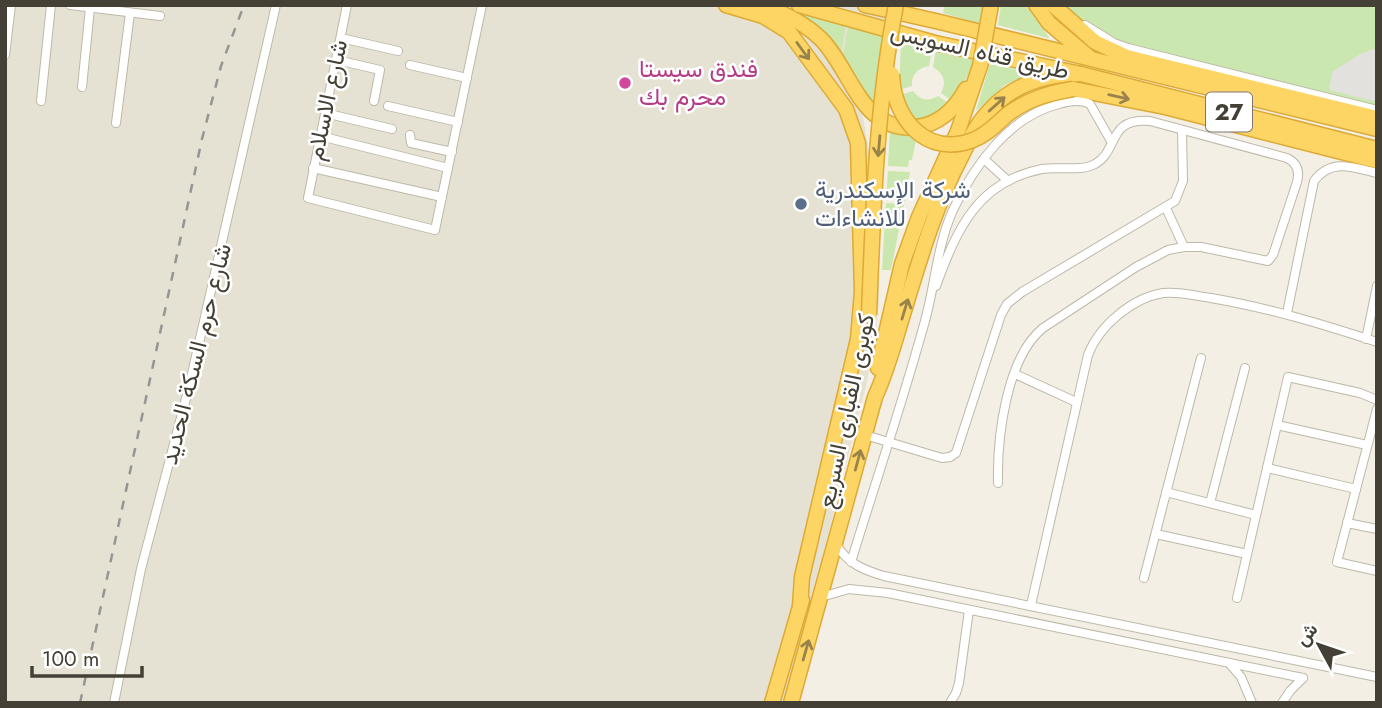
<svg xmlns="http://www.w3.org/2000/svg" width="1382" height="708" viewBox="0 0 1382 708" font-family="Jost,Vazirmatn,sans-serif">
	<rect width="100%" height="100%" fill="#f3efe5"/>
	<polygon fill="#e6e2d3" points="5,5 903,5 888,63 860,98 876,197 879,264 879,302 872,358 866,386 785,703 5,703"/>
	<g fill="#c9e7ae">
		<polygon points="945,5 983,5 981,24 943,13"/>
		<polygon points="1001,5 1025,5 1049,37 1048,38 998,25"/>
		<polygon points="1065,5 1377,5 1377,107 1126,44 1085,23"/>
		<polygon points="796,10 846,26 841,53 823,32 795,12"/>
		<polygon points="848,27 884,37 878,102 873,105 843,55"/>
		<path d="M901,42L932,49L929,66C918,68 911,75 912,86L899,90Z"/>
		<path d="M936,50L974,60C961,93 950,115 912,121L900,95L913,91C920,100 928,102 938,96L947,102L949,99L941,93C947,83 944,73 933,67Z"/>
		<polygon points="990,63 1032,74 1005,85 976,111"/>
		<polygon points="890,129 903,132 916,139 912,160 909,160 908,167 888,166"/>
		<polygon points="888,171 910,172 905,201 886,199"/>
		<polygon points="886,203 904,204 891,270 882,270"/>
	</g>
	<polygon fill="#e3e1dd" points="1377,48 1377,102 1329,90 1332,72 1360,54"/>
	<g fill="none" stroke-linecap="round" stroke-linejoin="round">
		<g stroke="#beb8a8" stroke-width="10">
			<g id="street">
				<polyline points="70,5 160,16"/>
				<polyline points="347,5 308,198 435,230 482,5"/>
				<polyline points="1085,25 1114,43 1128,48 1377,110"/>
				<polyline points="341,38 398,51"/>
				<polyline points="5,55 11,5"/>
				<polyline points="337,60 380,70 374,101"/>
				<polyline points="410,65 467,78"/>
				<polyline points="82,87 90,8"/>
				<polyline points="41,101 51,5"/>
				<polyline points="388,106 458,122"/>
				<polyline points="325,113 392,129"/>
				<polyline points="116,123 130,13"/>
				<polyline points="410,135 411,143 452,152"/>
				<polyline points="320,136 448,168"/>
				<polyline points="984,159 1008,181"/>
				<polyline points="313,168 442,197"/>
				<polyline points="1166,208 1184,247"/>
				<path d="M933,287L936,286C957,229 977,182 1042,169C1058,166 1081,172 1095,164C1119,151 1107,117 1150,121L1287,158C1297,163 1300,171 1297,182L1273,255L1268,261L1201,247H1184L1168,250L1136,267L1043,328C1006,358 997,438 998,483"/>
				<path d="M1287,313L1314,181C1331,158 1353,167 1377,173"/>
				<polyline points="1366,339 1377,286"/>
				<polyline points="1015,374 1076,402"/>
				<polyline points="1377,409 1337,562 1377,571"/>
				<polyline points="1277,425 1367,445"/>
				<polyline points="865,435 942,458 950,457 956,453 1001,315 1007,304 1022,292 1175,201 1183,181 1182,130"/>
				<polyline points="1267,468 1356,489"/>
				<polyline points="1166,492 1256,515"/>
				<polyline points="1210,503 1245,368"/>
				<polyline points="1347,523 1377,529"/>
				<polyline points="1156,534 1247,554"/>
				<path d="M836,544C847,563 863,570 884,576L1377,677"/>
				<path d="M851,562C875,484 901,407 923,328C935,289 936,248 953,210C974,166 1009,116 1059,104C1069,101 1080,99 1090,104L1111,141"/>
				<polyline points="1144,578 1201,358"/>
				<polyline points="821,597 849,589 888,593 1303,678"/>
				<polyline points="1237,598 1288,377 1360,393 1377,400"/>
				<path d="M1031,605L1088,355C1099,326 1132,298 1163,293C1179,291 1196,296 1211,298C1269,308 1322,324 1377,342"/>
				<polyline points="1229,663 1241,677 1252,703"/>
				<polyline points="114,703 141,569 189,387 276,5"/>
				<polyline points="950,703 956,693 959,683 969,610"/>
				<polyline points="1282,703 1290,691 1303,678"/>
			</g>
		</g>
		<g stroke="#ddaa35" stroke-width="17">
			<g id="highway">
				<polyline points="726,5 763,16 789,32 846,109 858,143 862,292 858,339 802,577 800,606"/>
				<path d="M759,5C782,12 802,21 820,38C851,68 861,134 917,127C940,124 955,109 966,89"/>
				<polyline points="799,5 935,43 1081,74 1377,149"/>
				<polyline points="865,5 940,22 1377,129"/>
				<polyline points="1036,5 1049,23 1089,57"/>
				<polyline points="1053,5 1095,42 1127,57 1377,118"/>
				<polyline points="1073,89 1165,107 1377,161"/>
				<polyline points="878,368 902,264 919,217 958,131 980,66"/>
				<polyline points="772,703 802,600"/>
				<path d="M791,703L875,397C888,369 895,340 904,311C920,258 936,204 962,155C970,139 977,123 990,110C1014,84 1047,74 1081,74"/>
			</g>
		</g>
		<use href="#street" stroke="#fff" stroke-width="8"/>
		<use href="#highway" stroke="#fdd565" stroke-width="14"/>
		<polyline stroke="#959595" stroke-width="2.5" stroke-dasharray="9 9" stroke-linecap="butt" points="80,703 202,139 221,66 244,5"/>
		<g stroke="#ddaa35" stroke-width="17" stroke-linecap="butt">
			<g id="highway-bridge">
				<polyline points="980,66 991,5"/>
				<path d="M892,74C893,118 926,158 973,140C987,135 997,123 1008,114C1028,99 1049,93 1073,89"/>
				<path d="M869,315C873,212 876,107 896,5"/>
			</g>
		</g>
		<use href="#highway-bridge" stroke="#fdd565" stroke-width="14"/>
	</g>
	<defs><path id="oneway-shaft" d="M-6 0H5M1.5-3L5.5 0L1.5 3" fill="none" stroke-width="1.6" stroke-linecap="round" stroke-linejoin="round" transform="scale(1.75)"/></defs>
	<g stroke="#98834b">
		<use href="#oneway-shaft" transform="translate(803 51) rotate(54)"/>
		<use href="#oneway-shaft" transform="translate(1119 97) rotate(13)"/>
		<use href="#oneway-shaft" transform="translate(997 104) rotate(-42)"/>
		<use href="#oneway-shaft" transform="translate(879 146) rotate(95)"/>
		<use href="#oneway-shaft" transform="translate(905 309) rotate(-73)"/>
		<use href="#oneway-shaft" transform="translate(858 460) rotate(-75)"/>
		<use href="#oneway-shaft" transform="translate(806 650) rotate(-74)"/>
	</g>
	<circle fill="#d1479c" stroke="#fff" stroke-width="2.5" cx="625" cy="83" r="7"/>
	<circle fill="#5c6f8a" stroke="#fff" stroke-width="2.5" cx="801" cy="204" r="7"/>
	<g text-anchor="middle" stroke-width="5" stroke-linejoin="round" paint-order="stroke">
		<rect fill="#fff" stroke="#7d7972" stroke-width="2" x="1206" y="92.5" width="46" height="39" rx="5"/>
		<g font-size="23" font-weight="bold" fill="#454035">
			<text x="1229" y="120">27</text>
		</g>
		<g font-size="24" fill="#454035" stroke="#fff">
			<text transform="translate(980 51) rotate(13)" y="8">طريق قناه السويس</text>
			<text transform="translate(327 100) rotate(-78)" y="8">شارع الاسلام</text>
			<text transform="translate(196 354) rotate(-76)" y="8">شارع حرم السكة الحديد</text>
			<text transform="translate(846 411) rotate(-78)" y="8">كوبرى القبارى السريع</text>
		</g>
		<g font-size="24" fill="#b23c85" stroke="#fff" text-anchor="start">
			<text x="639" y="77">فندق سيستا<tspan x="639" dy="28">محرم بك</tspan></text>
		</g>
		<g font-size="24" fill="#4e5e75" stroke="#fff" text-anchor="start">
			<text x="815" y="198">شركة الإسكندرية<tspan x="815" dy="28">للانشاءات</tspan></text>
		</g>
	</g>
	<rect width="1382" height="708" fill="none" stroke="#454035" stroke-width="14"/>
	<g transform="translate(1319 645) rotate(310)" stroke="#ffffff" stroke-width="5" paint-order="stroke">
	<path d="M0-5L12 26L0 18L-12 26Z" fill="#454035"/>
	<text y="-10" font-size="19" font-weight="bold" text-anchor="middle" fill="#454035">ش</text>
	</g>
	<path d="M32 666v10h110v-10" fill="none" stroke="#454035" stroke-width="3.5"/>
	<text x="42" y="666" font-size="21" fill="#454035" stroke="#ffffff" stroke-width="5" paint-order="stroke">100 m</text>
</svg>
